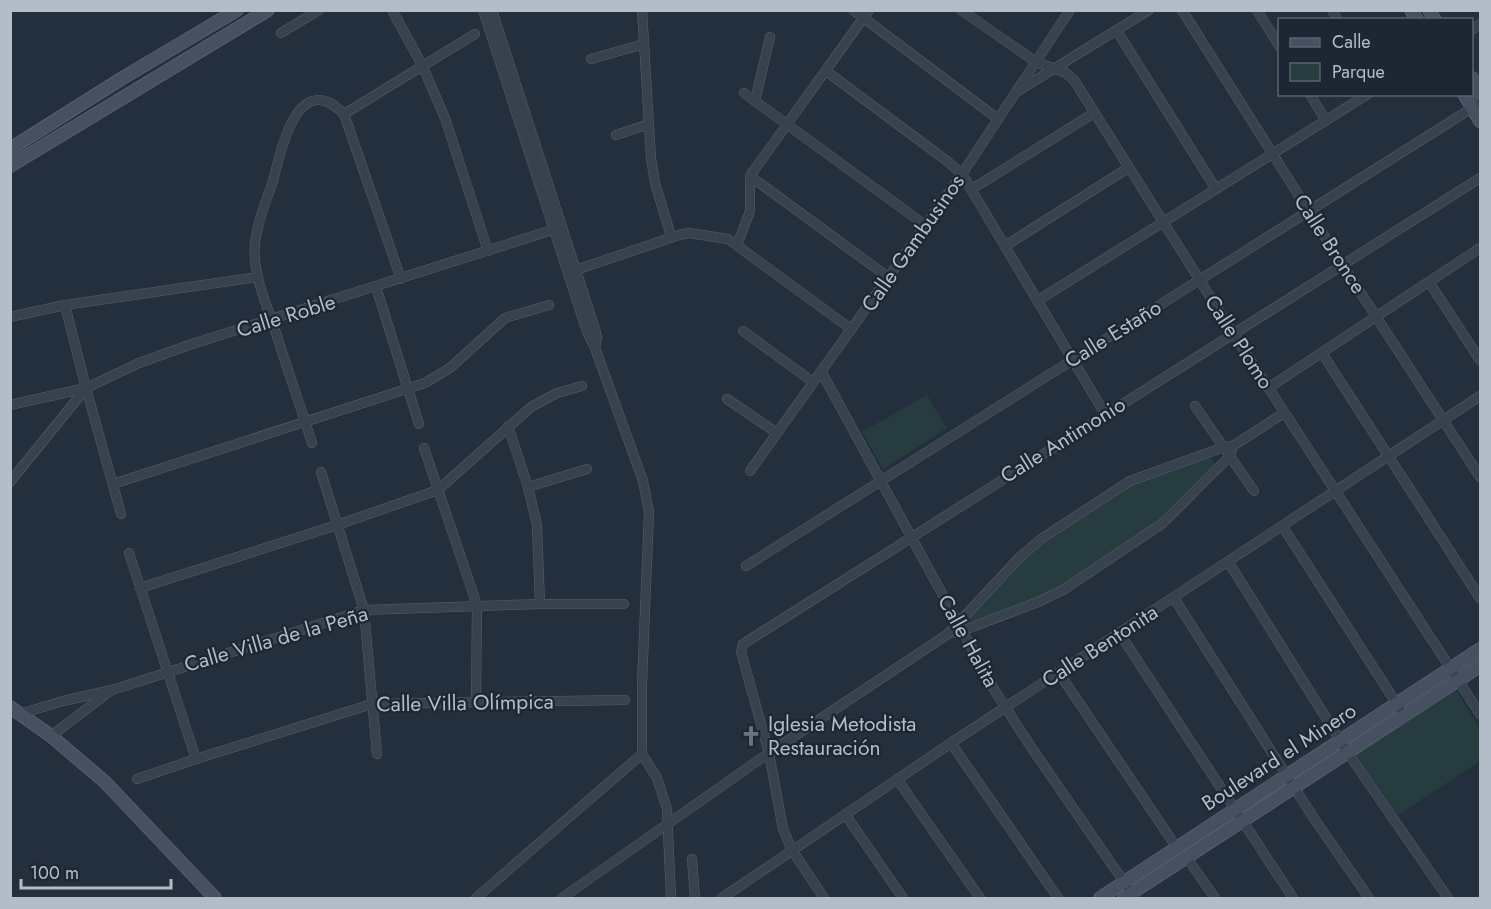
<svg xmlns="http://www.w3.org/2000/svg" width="1491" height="909" viewBox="0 0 1491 909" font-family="Jost,sans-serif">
	<rect width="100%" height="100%" fill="#242f3e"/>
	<g fill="#263c3f">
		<polygon points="927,395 947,428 883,469 862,432"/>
		<polygon points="1211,457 1216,466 1169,515 1050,596 977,625 967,618 1030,553 1138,482"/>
		<polygon points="1456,690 1480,729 1480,761 1398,815 1356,755"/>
	</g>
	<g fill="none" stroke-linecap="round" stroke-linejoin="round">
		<g stroke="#565f6c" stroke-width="10">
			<g id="street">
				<polyline points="392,10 422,65 445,118 488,251"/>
				<polyline points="483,10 587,332 595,348 643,481 649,512 642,684 642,754"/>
				<polyline points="492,10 595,329 597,337 595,348"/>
				<polyline points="642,10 651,158 655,183 671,236"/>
				<polyline points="853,10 998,119"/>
				<polyline points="961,10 1036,62 1066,73 1074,80 1233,333 1480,714"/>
				<polyline points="1182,10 1342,264 1480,477"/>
				<polyline points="1257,10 1280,47"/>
				<polyline points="1332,10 1338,20"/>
				<polyline points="1472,30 1480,24"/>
				<polyline points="1117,31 1216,189"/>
				<polyline points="281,33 319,10"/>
				<polyline points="591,59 644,44"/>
				<polyline points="826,71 947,161 962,174 1105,414"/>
				<polyline points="1018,91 1149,10"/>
				<polyline points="744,93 925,225"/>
				<polyline points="1310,94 1326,121"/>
				<polyline points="755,101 770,37"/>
				<polyline points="344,114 475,34"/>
				<polyline points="616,135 649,124"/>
				<polyline points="750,176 888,277"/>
				<polyline points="972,189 1094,113"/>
				<polyline points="737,245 750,211 750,176 869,10"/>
				<polyline points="1005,246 1128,168"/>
				<polyline points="576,270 679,235 689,233 728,239 851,329"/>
				<polyline points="1429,282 1480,360"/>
				<polyline points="376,287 419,424"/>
				<polyline points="1037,301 1368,94"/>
				<polyline points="65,305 86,388 121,514"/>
				<polyline points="10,317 65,305 258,277"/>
				<polyline points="743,331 813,382"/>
				<polyline points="1322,353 1480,598"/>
				<polyline points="821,371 995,691 1031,747 1135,898"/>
				<polyline points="1268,388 1480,248"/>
				<polyline points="727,399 777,433"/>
				<polyline points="10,405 86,388 139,363 189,345 562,227"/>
				<polyline points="1195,406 1254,491"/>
				<polyline points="508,426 528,487 537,525 540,604"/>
				<path d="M312,443C300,405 287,368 275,330C268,308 257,284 255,260C252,234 265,205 273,181C281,151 297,67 344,114L401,279"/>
				<polyline points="424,448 477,605 476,702"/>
				<polyline points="750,471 962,174 1070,10"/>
				<polyline points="321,472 364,610 377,754"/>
				<polyline points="10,482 86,388"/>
				<polyline points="113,484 425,383 450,368 505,318 549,305"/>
				<polyline points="528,487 587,469"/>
				<polyline points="1283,527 1400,709"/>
				<polyline points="129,553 196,759"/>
				<polyline points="1229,563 1348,753 1448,898"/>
				<polyline points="746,566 1480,103"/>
				<polyline points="140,588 337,525 438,490 531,407 557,393 582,386"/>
				<polyline points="1174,598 1313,817 1369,898"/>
				<polyline points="956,633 1038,602 1063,590 1163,523 1230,456 1233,446"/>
				<polyline points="1120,634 1293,898"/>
				<polyline points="1059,673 1177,848"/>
				<polyline points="20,714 63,701 112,690 364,610 540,604 624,604"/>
				<polyline points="51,736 110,691"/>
				<polyline points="951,743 1058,898"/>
				<polyline points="642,754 657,778 667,809 671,898"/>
				<polyline points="137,779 196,759 372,704 625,700"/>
				<polyline points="897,779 980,898"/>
				<polyline points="845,814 903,898"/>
				<polyline points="1187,858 1215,898"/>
				<polyline points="692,859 695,898"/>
				<polyline points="476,898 642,754"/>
				<polyline points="562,898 769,753 948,634 1019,558 1041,539 1130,481 1224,447 1233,446 1284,413"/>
				<polyline points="722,898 951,743 1480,396"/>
				<polyline points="824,898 792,850 783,829 769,753 741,652 743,644 1480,178"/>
			</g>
		</g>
		<g stroke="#565f6c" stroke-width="14">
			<g id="secondary">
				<polyline points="1411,10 1417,20"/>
				<polyline points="1429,10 1435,20"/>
				<polyline points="1472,78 1480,93"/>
				<polyline points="1464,94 1480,121"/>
				<polyline points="10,149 121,79 237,10"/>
				<polyline points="10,166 268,10"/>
				<polyline points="10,707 51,736 105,782 215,898"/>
				<polyline points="1100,898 1480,649"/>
				<polyline points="1124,898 1480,666"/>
			</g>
		</g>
		<use href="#street" stroke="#38414e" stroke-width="9"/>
		<use href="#secondary" stroke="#465061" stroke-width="12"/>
	</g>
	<defs>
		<g id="church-bare" transform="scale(1.62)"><path d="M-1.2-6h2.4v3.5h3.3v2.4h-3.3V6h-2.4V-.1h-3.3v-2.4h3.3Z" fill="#6b7280" stroke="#1d2633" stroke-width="2.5" paint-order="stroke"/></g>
	</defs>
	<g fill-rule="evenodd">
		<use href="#church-bare" x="751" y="736"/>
	</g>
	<g text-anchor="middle" stroke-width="4.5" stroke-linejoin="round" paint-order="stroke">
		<g font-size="21" fill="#b4bcc9" stroke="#1d2633">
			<text transform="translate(913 243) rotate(-55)" y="7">Calle Gambusinos</text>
			<text transform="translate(1330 244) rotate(57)" y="7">Calle Bronce</text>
			<text transform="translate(286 316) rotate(-17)" y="7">Calle Roble</text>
			<text transform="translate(1113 334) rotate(-32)" y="7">Calle Estaño</text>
			<text transform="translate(1239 342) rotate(57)" y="7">Calle Plomo</text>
			<text transform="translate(1063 440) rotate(-32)" y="7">Calle Antimonio</text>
			<text transform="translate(276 639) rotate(-16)" y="7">Calle Villa de la Peña</text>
			<text transform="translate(968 641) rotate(61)" y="7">Calle Halita</text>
			<text transform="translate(1100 646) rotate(-33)" y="7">Calle Bentonita</text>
			<text transform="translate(465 703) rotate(-1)" y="7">Calle Villa Olímpica</text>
			<text transform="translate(1279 757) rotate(-33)" y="7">Boulevard el Minero</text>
		</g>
		<g font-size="21" fill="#b4bcc9" stroke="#1d2633" text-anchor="start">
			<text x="768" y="731">Iglesia Metodista<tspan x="768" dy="24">Restauración</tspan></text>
		</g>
	</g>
	<rect width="1491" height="909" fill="none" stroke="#b4bcc9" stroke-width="24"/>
	<rect x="1278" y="18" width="195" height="78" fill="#1d2633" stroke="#59626f" stroke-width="1.5"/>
	<rect x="1290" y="38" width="30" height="9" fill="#465061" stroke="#59626f" stroke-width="1.5"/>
	<text x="1332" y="48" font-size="18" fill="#b4bcc9">Calle</text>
	<rect x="1290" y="63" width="30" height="18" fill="#263c3f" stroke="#59626f" stroke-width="1.5"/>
	<text x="1332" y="78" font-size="18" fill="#b4bcc9">Parque</text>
	<path d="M21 879v9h150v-9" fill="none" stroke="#b4bcc9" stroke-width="3"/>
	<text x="30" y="879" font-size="18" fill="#b4bcc9" stroke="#1d2633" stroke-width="4.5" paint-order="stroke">100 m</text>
</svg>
